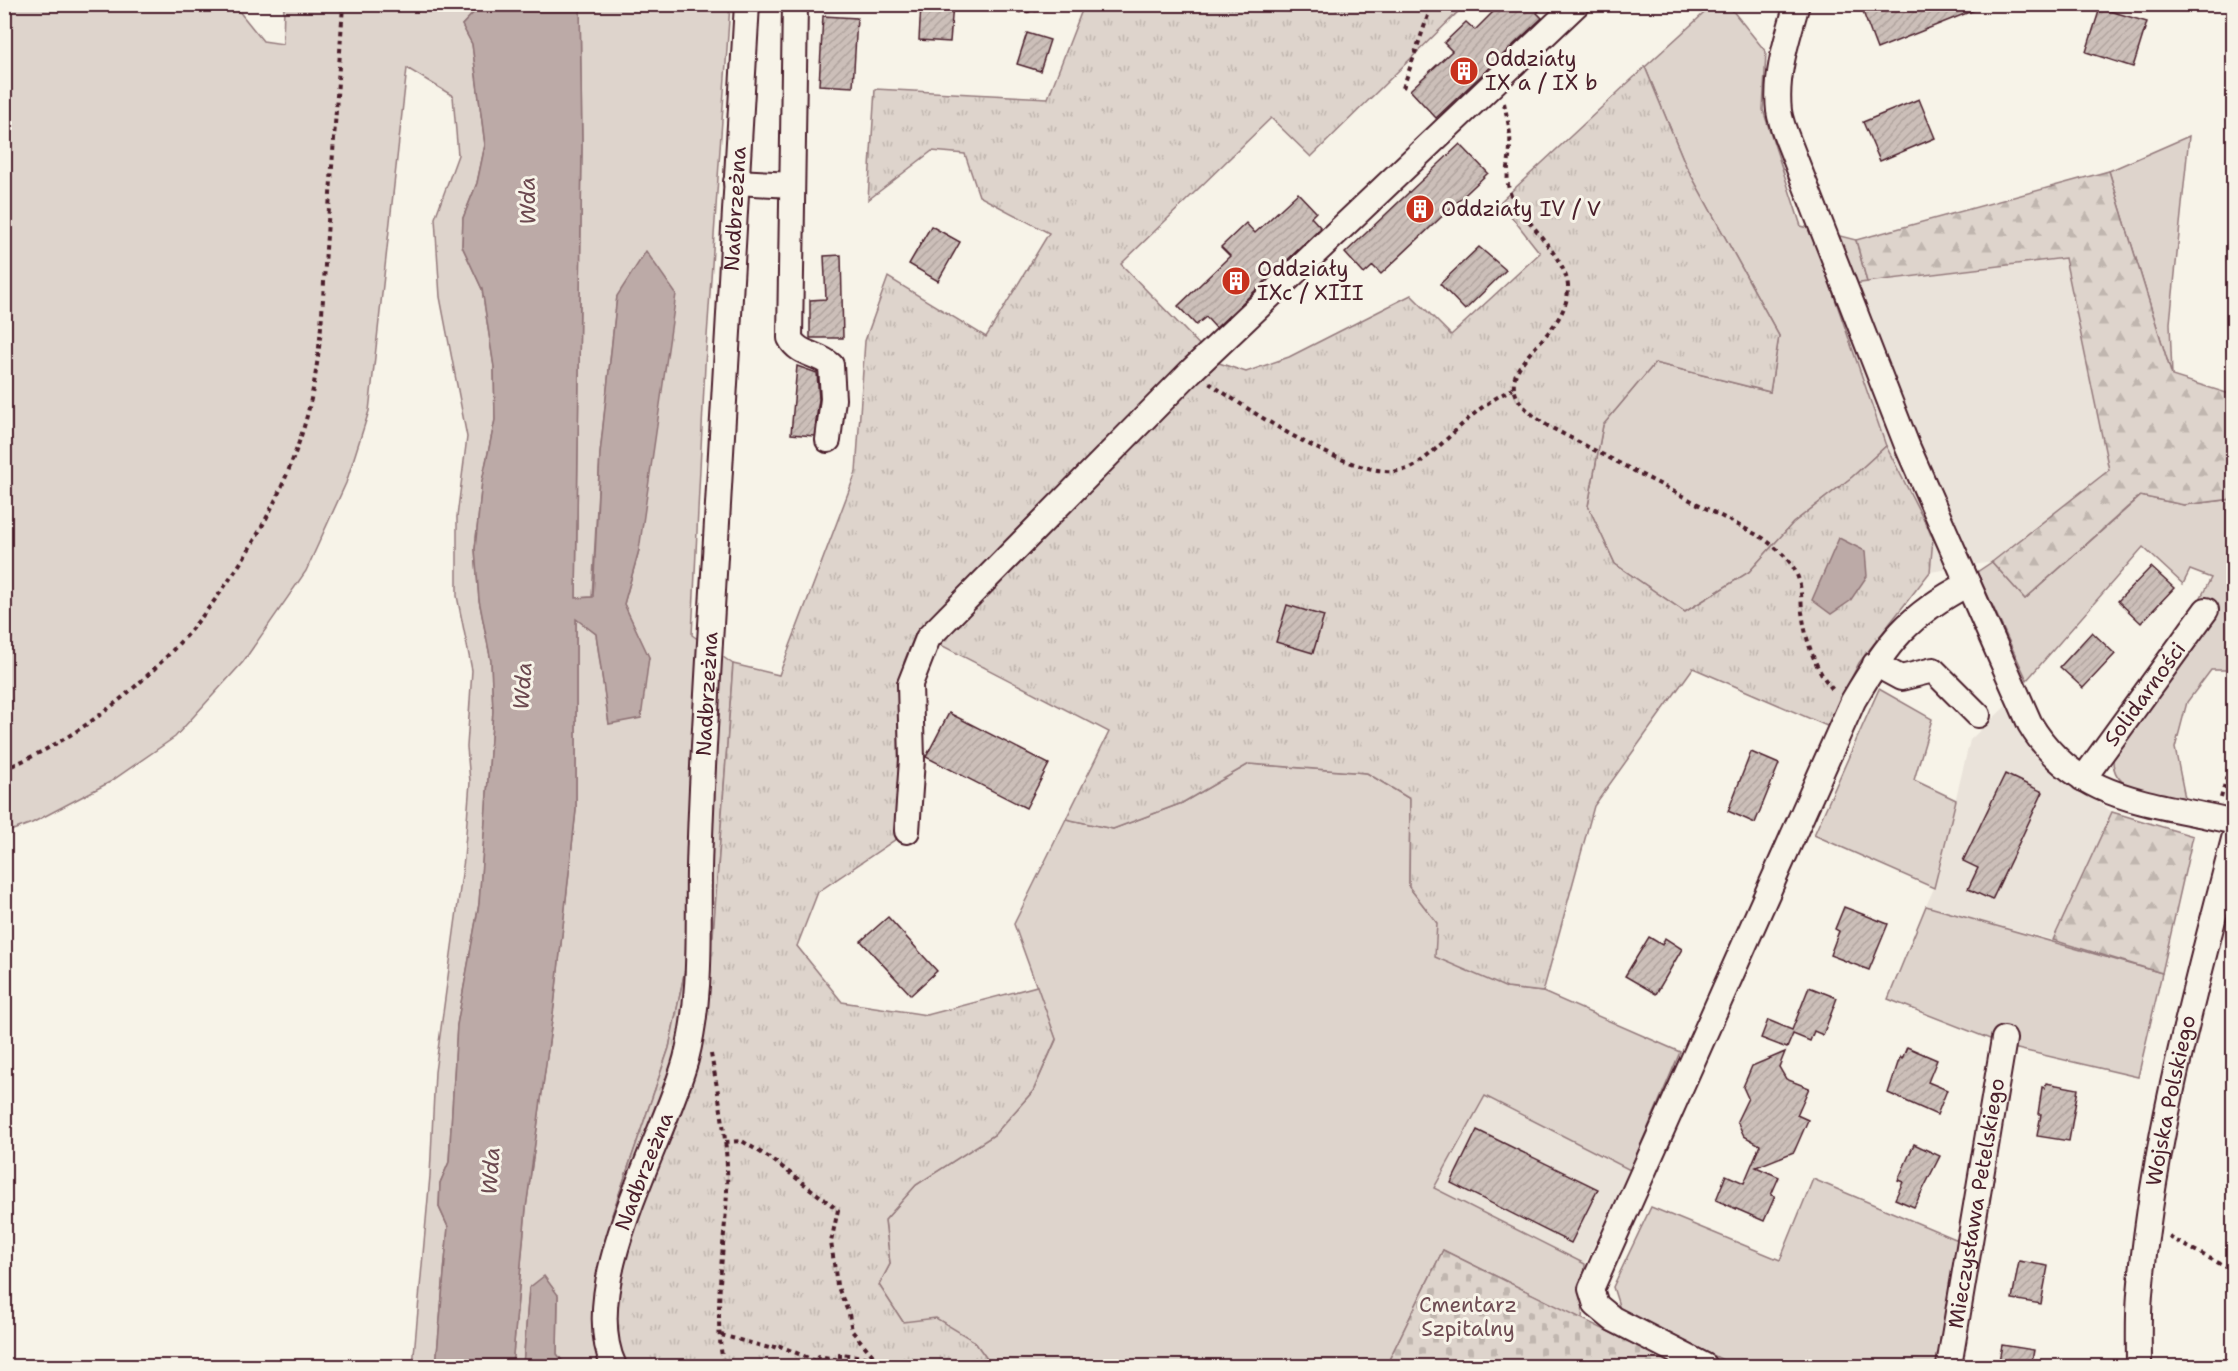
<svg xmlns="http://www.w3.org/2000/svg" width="2238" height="1371" viewBox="0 0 2238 1371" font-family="'Shantell Sans',sans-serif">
	<defs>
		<pattern id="forest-firs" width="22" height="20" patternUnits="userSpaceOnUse" patternTransform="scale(1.5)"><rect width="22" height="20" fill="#ded4cc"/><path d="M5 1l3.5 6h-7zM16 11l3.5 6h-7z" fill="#c0b6af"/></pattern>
		<pattern id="cemetery-stones" width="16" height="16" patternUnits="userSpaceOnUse" patternTransform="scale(1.5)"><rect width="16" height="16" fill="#ded4cc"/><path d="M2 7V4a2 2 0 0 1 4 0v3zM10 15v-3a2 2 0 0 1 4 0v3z" fill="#c0b6af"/></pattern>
		<pattern id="park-tufts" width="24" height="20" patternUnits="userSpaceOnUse" patternTransform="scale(1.5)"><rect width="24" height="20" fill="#ded4cc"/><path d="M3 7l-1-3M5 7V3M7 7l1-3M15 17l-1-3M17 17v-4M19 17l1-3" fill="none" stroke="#c0b6af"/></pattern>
		<pattern id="building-hatch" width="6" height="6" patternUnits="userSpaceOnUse" patternTransform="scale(1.5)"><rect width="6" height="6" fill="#ccbfb9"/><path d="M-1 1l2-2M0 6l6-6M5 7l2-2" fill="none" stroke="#b1a49f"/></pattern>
	</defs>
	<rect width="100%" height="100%" fill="#f7f3e8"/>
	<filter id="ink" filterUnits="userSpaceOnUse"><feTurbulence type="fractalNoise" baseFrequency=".0167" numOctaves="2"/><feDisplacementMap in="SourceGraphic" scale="12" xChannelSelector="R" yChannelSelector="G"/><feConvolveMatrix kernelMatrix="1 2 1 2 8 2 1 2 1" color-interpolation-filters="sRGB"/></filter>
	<g filter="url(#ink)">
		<g fill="#eae3da">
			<polygon points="2065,258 2109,470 1992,562 1930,572 1933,538 1886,445 1831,287"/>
			<polygon points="2006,706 2035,756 2112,812 2053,940 1926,906 1934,888 1970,740"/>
			<polygon points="1485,1096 1630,1170 1585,1264 1434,1189"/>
		</g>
		<g fill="#ded4cc" stroke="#947a7c" stroke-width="1.5">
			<polygon points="5,5 234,5 263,41 283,44 284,5 481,5 462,25 472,44 485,145 477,183 463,218 462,246 482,289 494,367 495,420 482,481 475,549 479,600 491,661 493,711 479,904 457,1025 449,1162 440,1183 439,1207 448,1227 436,1366 413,1366 430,1176 435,1072 464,859 470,782 467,747 472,670 457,596 457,517 467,437 440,297 435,218 458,155 453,96 407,68 369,411 346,483 306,571 243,662 175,737 110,782 32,823 5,833"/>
			<polygon points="580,5 730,5 705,365 692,635 733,664 713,936 688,955 669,1048 612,1215 628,1240 623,1366 566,1366 557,1354 558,1295 529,1289 523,1366 512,1366 526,1208 554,1006 576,810 576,618 596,634 609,723 649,658 624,604 639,550 617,296 600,454 592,597 576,598 582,146"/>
			<polygon points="1713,5 1728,5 1766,52 1763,110 1801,226 1856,240 1867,282 1831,287 1886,446 1852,477 1793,523 1749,572 1685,612 1615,564 1588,506 1603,425 1655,363 1770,392 1779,336 1686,166 1645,67"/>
			<polygon points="2189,136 2170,323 2172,376 2109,171"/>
			<path d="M2141,496L2184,505L2233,499V670H2211L2187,702L2175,748L2185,798C2157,792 2112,795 2113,759L2211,623L2200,599L2211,578L2190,570L2183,584L2143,547L2027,680L1977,572L1992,562L2025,599Z"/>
			<polygon points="1879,689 1932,719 1914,780 1956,800 1934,888 1814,835"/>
			<polygon points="1249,764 1367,773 1410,799 1409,887 1437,923 1507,988 1543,992 1680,1052 1630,1170 1485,1096 1434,1188 1585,1264 1582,1319 1443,1250 1386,1366 992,1366 974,1341 903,1322 879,1285 890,1264 885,1220 916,1185 994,1135 1033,1091 1056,1040 1014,924 1066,819 1113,829 1182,803"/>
			<polygon points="1926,906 2162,973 2138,1077 2013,1048 1888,999"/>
			<polygon points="1813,1179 1958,1240 1938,1366 1735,1366 1620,1309 1613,1287 1651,1207 1780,1260"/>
		</g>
		<g fill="url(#forest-firs)" stroke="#947a7c" stroke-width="1.5">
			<polygon points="2109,171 2172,376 2233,395 2233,499 2184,505 2140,496 2025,599 1992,562 2109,470 2065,258 1867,282 1856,240"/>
			<polygon points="2112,812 2193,836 2162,973 2053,940"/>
		</g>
		<polygon fill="url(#cemetery-stones)" stroke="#947a7c" stroke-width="1.5" points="1443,1250 1678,1366 1386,1366"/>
		<path fill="url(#park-tufts)" stroke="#947a7c" stroke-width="1.5" d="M1084,5H1465L1311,157L1271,118L1121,264L1216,362L1246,372L1289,357L1411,295L1451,335L1540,253L1500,202L1645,67L1686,166L1779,336L1770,392L1655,363L1603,425L1588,506L1615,564L1685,612L1749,572L1793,523L1852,477L1886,446L1933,538L1930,572L1859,663L1827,726L1693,668L1594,806L1543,992L1507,988L1435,957L1437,923L1409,887L1410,799L1367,773L1249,764L1182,803L1113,829L1066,819L1109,732L916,632L904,662L898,703L899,837L818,892L797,946L842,1002L927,1015L1037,986L1056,1039L1033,1091L994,1135L916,1185L885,1220L890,1264L879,1285L903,1322L936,1318L974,1341L992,1366H623C607,1327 619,1280 628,1240L612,1215L669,1048L688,955L713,936L733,664L779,675L856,472L865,341L888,277L986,337L1049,233L979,196L965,154L932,151L868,200L875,89L1048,98Z"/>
		<g fill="#bcaaa7" stroke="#8e7275" stroke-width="1.5">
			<polygon points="481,5 580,5 582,146 576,598 593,597 600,454 617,296 646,251 676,294 639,550 624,604 649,657 641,718 609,724 596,634 576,619 576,810 554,1006 526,1208 512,1366 436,1366 448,1227 439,1207 440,1183 449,1162 457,1025 479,904 493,711 491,661 479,600 475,549 482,481 495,420 494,367 482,289 462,246 463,218 477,183 485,145 472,44 462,25"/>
			<polygon points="1839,538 1865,551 1867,576 1850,601 1831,614 1812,600"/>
			<polygon points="544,1276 558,1295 557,1354 566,1366 523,1366 529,1288"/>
		</g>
		<g fill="url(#building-hatch)" stroke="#4a1f2b" stroke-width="1.5">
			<polygon points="921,4 953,4 950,42 919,40"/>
			<polygon points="1501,4 1546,4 1537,13 1542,18 1436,118 1410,90 1452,51 1444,43 1466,22 1475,30"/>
			<polygon points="1860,4 1987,4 1987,5 1877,49"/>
			<polygon points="2100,8 2147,22 2133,67 2086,52"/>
			<polygon points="823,16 857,18 853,87 819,85"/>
			<polygon points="1027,33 1050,40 1040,71 1017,64"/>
			<polygon points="1919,99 1935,138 1880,161 1863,122"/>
			<polygon points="1460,144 1488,173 1381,274 1373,266 1364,274 1345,253"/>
			<polygon points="1298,193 1316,212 1311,217 1321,228 1216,328 1206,317 1196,325 1178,306 1230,256 1221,247 1246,223 1255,233"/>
			<polygon points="931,226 960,242 938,281 909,264"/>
			<polygon points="1479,247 1506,270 1465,310 1440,284"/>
			<polygon points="841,255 843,338 810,338 810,300 826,299 824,256"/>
			<polygon points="797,366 817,373 819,399 814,436 791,434"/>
			<polygon points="2151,567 2174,588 2141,623 2118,601"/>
			<polygon points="1287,605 1324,616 1313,653 1276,642"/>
			<polygon points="2092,632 2115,654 2083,688 2060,667"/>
			<polygon points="949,713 1049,764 1026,808 926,757"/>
			<polygon points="1751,752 1779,764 1755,823 1728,811"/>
			<polygon points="2005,774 2043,792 1992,900 1968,889 1978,868 1963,861"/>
			<polygon points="1844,907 1888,924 1869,970 1830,955 1839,931 1835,929"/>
			<polygon points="888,917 937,971 911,995 861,941"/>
			<polygon points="1649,937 1662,945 1665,938 1682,949 1656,994 1625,976"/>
			<polygon points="1809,987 1837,998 1823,1035 1814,1031 1810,1041 1793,1034 1787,1048 1761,1038 1768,1020 1792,1030"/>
			<polygon points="1907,1047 1937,1060 1928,1082 1947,1090 1937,1115 1888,1093 1900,1057 1902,1059"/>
			<polygon points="1785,1052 1779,1067 1786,1079 1809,1088 1797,1115 1808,1120 1794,1152 1756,1167 1779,1177 1771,1195 1775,1196 1764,1221 1716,1200 1726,1175 1744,1183 1760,1145 1744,1136 1737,1121 1748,1098 1743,1087 1752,1066"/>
			<polygon points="2046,1083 2078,1089 2069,1141 2037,1136 2041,1114 2038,1114 2042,1087 2045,1088"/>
			<polygon points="1477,1130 1598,1189 1571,1243 1451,1183"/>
			<polygon points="1914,1144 1940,1156 1914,1207 1895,1199 1903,1182 1898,1180"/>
			<polygon points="2019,1261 2048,1266 2041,1304 2012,1299"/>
			<polygon points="2002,1345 2034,1350 2031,1366 1998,1366"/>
		</g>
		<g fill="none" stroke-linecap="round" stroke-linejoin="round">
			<g stroke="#4a1f2b" stroke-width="28">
				<g id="minor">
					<path d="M795,4L790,338C798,355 818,353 831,365L833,399L828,440"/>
					<polyline points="736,182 792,185"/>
					<path d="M1968,584L2030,724C2077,803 2154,802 2234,822"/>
					<polyline points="1875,664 1901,678 1933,670 1978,715"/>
					<path id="s1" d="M2083,779L2206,610"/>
					<polyline points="907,831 912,760 910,684 928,638 1191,371 1577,4"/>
					<path id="s2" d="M614,1366C576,1285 664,1141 686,1059C702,996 698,932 699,869C700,828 702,787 704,746L747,4"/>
					<path d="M1705,1366L1613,1319L1596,1305L1591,1289L1853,701C1887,643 1908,615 1968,584L1908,448L1794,156C1789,142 1781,126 1779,111C1775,75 1787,39 1797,4"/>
					<path id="s3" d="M1949,1366L2004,1039"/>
					<path id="s4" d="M2139,1366C2139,1342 2138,1318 2140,1294C2153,1139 2195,989 2234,839"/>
				</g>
			</g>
			<g stroke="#4a1f2b" stroke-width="4" stroke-dasharray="4.5 4.5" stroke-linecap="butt">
				<polyline points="1000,4 1022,12 1078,4"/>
				<polyline points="1403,88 1432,4"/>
				<path d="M1504,103C1506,113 1509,124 1510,135C1512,158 1501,181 1514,201C1528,224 1570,263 1568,290C1565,349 1462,371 1548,426L1763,538C1777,549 1791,559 1797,575C1802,586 1801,600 1802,612C1806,642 1815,670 1835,692"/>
				<path d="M1209,383C1247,408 1370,495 1416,465C1451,440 1472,407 1513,389"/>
				<path d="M4,769C143,713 257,574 302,433C321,374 322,309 326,249C332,167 338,86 343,4"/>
				<polyline points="2221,798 2234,750"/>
				<path d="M711,1054C719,1099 729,1145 727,1191C725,1245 712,1315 724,1366"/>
				<polyline points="725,1142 742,1141 773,1160 838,1210 831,1242 837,1285 849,1314 852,1331 875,1358 890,1366"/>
				<polyline points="2169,1237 2234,1271"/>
				<polyline points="721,1335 773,1349 775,1344 818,1362 819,1356 840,1360 840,1354 874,1358"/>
			</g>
			<use href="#minor" stroke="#f7f3e8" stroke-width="24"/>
		</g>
	</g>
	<defs>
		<g id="building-disc" transform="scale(1.5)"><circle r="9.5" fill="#c8321e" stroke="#f7f3e8"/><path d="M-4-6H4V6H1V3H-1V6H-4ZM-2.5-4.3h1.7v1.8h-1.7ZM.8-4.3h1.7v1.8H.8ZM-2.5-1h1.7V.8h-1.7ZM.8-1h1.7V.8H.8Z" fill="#fff"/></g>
	</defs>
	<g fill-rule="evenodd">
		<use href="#building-disc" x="1464" y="71"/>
		<use href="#building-disc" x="1420" y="209"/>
		<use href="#building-disc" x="1236" y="281"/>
	</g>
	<g text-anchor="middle" stroke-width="6" stroke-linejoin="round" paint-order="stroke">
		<g font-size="21" fill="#4a1f2b" stroke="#f7f3e8" text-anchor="start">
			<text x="1485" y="66">Oddziały<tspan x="1485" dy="24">IX a / IX b</tspan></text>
			<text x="1441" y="216">Oddziały IV / V</text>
			<text x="1257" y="276">Oddziały<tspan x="1257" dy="24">IXc / XIII</tspan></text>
		</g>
		<g font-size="21" fill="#4a1f2b" stroke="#f7f3e8">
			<text dy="7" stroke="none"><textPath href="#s2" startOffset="1174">Nadbrzeżna</textPath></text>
			<text dy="7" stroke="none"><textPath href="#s2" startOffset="688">Nadbrzeżna</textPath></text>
			<text dy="7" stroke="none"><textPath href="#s1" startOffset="105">Solidarności</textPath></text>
			<text dy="7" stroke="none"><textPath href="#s4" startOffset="268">Wojska Polskiego</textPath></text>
			<text dy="7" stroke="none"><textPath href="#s2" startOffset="202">Nadbrzeżna</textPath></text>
			<text dy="7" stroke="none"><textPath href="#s3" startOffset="165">Mieczysława Petelskiego</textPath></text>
		</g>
		<g font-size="21" fill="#6f4c53" stroke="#f7f3e8">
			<text x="1468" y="1312">Cmentarz<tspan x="1468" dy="24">Szpitalny</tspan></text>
		</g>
		<g font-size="22" font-style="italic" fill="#6c4950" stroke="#f7f3e8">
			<text transform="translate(527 201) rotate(-91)" y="8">Wda</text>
			<text transform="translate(522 686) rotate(-86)" y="8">Wda</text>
			<text transform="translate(490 1171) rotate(-86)" y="8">Wda</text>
		</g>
	</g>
	<rect width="2238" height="1371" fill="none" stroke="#f7f3e8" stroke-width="24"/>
	<rect x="12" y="12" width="2214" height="1347" fill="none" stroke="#4a1f2b" stroke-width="2" filter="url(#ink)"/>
</svg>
